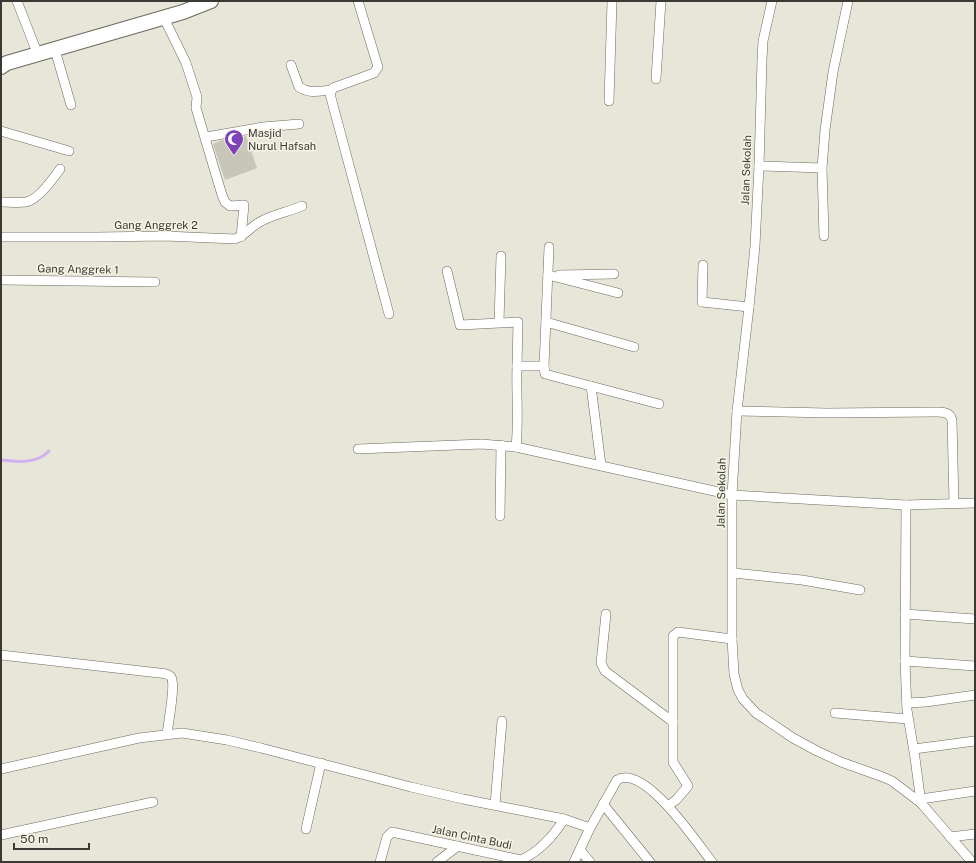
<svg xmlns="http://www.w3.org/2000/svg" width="976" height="863" viewBox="0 0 976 863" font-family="'Public Sans',sans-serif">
	<rect width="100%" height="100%" fill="#e8e6d8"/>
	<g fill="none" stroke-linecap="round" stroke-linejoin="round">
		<path stroke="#ceb0f3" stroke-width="3" d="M1,460C18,462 37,464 49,451"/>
	</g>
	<polygon fill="#c8c6b8" points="246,136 257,168 225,180 213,144 222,140"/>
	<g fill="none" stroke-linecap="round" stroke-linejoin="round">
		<g stroke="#6b6a5d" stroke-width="10">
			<g id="minor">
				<polyline points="17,1 38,55"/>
				<polyline points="358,1 378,67 374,73 333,88 330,94 389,314"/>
				<polyline points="772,1 763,41 762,60 759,166 755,246 749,307 737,411 732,495 732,639 734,674 738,690 743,699 756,713 793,738 817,751 841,762 883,777 892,781 921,803 972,862"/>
				<polyline points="164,18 186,63 197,97 196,108 222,195 225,202 230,206 244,205 241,237"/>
				<polyline points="55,50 71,105"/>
				<path d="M291,65L299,87C309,94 320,91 331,90"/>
				<polyline points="656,79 661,1"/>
				<polyline points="609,101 612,1"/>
				<polyline points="1,131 69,151"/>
				<polyline points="206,137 263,127 299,124"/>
				<polyline points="759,166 822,168 824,236"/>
				<polyline points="822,168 825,130 833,72 848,1"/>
				<path d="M1,202C9,202 18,203 26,202C38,200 53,179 60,169"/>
				<path d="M1,237H97L165,236L235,239C245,235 250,228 258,223C271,215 288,212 302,206"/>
				<polyline points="703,265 702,302 749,307"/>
				<polyline points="447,271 460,325 518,322 517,366"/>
				<polyline points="548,275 618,293"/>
				<polyline points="559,275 614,274"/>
				<polyline points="1,280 155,282"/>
				<polyline points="499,322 501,256"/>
				<polyline points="546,322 634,347"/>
				<polyline points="544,366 545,374 659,404"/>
				<polyline points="591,386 601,465"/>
				<path d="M737,411L827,413L936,412C943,412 950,412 952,420L954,503"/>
				<path d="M516,447C519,420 516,393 517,366H544L549,247"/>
				<polyline points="358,449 482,444 516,447 732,495 906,505 975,503"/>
				<polyline points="906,505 905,661 907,710 915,758 921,803"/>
				<polyline points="500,516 501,445"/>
				<polyline points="733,573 802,580 860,590"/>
				<polyline points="606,614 601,663 605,671 673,722"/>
				<polyline points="905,614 975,619"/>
				<path d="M1,655L159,673C162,673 169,674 171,677C176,684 168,724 167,734"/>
				<polyline points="905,661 975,666"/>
				<polyline points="907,703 926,702 975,695"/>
				<polyline points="835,713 908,719"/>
				<polyline points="914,749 975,741"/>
				<path d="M1,769L139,738L182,733L227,740L261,748L411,787L463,799L564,819L590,828L617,780C644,763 697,843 712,862"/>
				<polyline points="921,799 975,791"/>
				<polyline points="603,804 650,862"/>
				<polyline points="495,805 502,721"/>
				<polyline points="668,806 676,800 688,786 673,762 673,636 678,632 732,639"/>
				<polyline points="306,829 321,763"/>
				<polyline points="1,835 153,802"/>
				<polyline points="950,837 975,834"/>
				<polyline points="580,850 590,862"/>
				<path d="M380,862L387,837L392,832L521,860C540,851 553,837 564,819"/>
				<polyline points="437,862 458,846"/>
				<polyline points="574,862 590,828"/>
			</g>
		</g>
		<g stroke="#6b6a5d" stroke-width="16">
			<polyline id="primary" points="1,67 7,63 183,12 211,1"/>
		</g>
		<use href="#minor" stroke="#fff" stroke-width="9"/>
		<use href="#primary" stroke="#fff" stroke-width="14"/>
	</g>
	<defs>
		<g id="mosque-pin" transform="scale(1)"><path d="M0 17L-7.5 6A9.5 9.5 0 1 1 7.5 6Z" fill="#7f42b8" stroke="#f5f4e5"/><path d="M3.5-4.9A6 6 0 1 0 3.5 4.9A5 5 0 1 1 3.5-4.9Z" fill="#fff"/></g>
	</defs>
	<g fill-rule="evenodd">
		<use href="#mosque-pin" x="234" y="139"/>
	</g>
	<g text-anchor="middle" stroke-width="3" stroke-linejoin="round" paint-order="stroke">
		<g font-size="11" fill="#3a3934" stroke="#f5f4e5" text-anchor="start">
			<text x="248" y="137">Masjid<tspan x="248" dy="13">Nurul Hafsah</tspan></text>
		</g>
		<g font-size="11" fill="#3a3934" stroke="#f5f4e5">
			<text transform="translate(746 170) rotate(-88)" y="4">Jalan Sekolah</text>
			<text x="156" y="229">Gang Anggrek 2</text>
			<text transform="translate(78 269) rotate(1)" y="4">Gang Anggrek 1</text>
			<text transform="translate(721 493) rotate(-89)" y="4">Jalan Sekolah</text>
			<text transform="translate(472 837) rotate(12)" y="4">Jalan Cinta Budi</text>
		</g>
	</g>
	<rect width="976" height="863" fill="none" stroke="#3a3934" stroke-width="4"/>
	<path d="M14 843v6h75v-6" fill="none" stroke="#3a3934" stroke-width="2"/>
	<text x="20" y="843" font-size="12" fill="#3a3934" stroke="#f5f4e5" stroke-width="3" paint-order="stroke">50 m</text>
</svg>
